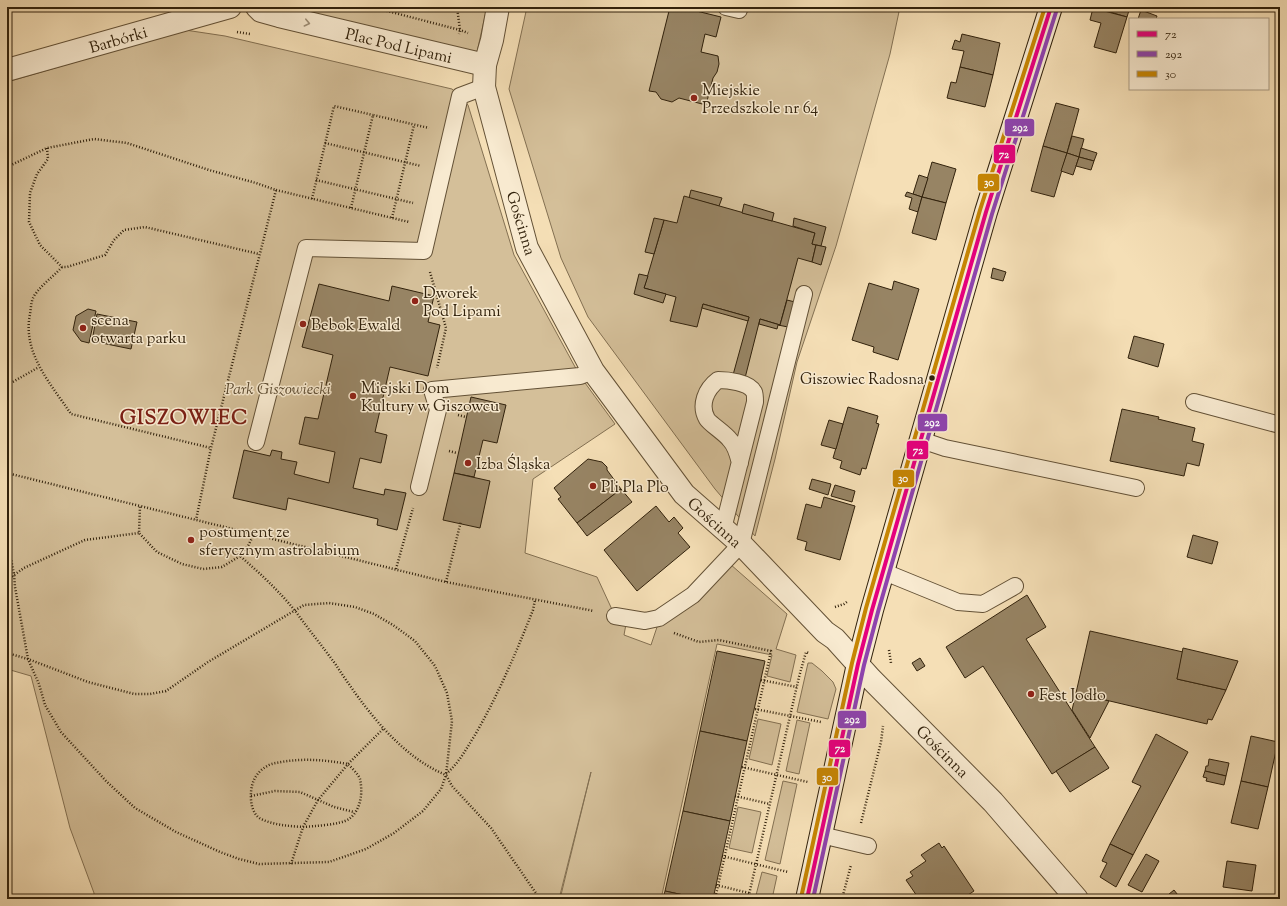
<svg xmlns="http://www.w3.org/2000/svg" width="1287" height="906" viewBox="0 0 1287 906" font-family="'Sorts Mill Goudy',serif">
	<rect width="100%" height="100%" fill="#f5dfb6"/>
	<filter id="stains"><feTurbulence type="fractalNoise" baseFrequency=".005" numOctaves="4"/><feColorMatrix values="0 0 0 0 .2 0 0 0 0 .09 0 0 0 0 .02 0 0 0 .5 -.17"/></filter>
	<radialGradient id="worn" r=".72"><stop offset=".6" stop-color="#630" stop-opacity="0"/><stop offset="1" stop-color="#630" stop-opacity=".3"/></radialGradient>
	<g fill="#d4bf99" stroke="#837052">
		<polygon points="285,7 487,7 477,52"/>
		<polygon points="527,7 900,7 890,54 836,246 797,362 775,459 755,536 715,489 588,317 561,258 509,89"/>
		<polygon points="185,30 225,36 452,89 460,96 468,105 514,255 580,376 615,424 533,479 525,553 597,577 615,616 626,624 624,635 651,645 658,624 730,564 787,614 776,649 796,655 790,682 767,676 772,655 717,644 661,899 560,899 591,772 559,899 94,899 94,893 70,828 31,676 7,669 7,82"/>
		<polygon points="808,663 812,663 822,671 833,682 836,689 828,719 797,712"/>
		<polygon points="758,719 781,724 772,765 749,759"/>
		<polygon points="797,720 810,723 799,774 786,771"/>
		<polygon points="783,781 797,784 780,864 765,860"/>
		<polygon points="738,807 761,812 752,853 729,848"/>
		<polygon points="762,872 777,876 772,899 755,899"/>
	</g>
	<g fill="#978464" stroke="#32220c">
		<polygon points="670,7 680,7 721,17 716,37 705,34 701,52 718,56 719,64 717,72 713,78 706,105 679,98 672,102 661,99 656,92 649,91"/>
		<polygon points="1093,7 1130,7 1127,17"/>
		<polygon points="1093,8 1127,17 1116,53 1094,47 1101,23 1090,20"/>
		<polygon points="1141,10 1157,16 1156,19 1138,19"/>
		<polygon points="962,34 1000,43 993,75 960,67 964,51 952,49 955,40 960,42"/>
		<polygon points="960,67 993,75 985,107 947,98 951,82 956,83"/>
		<polygon points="1056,103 1079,109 1067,153 1043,146"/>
		<polygon points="1072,136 1084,139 1079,157 1067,153"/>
		<polygon points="1043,146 1067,153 1054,197 1031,191"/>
		<polygon points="1081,148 1097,153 1094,161 1079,157"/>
		<polygon points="1067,153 1079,157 1073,175 1061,171"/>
		<polygon points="1079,157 1094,161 1091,170 1076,166"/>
		<polygon points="932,162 956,169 946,203 922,197"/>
		<polygon points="919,175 928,178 922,197 913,194"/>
		<polygon points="691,190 722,198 719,206 689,198"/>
		<polygon points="907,192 922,197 918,212 909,209 912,198 905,196"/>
		<polygon points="684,196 815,233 812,244 816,245 812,262 798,258 780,325 760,319 745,378 733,375 749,317 703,304 697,327 670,321 676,297 644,288 664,220 677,223"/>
		<polygon points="922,197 946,203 936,240 912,233"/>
		<polygon points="744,204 774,213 772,221 742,213"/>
		<polygon points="654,218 664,220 654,254 645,252"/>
		<polygon points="794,218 826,227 821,246 812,244 815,233 793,226"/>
		<polygon points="816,245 826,247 821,265 812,262"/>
		<polygon points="993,268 1006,272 1003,281 991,278"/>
		<polygon points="639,274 648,276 644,288 666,294 663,303 634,294"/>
		<polygon points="894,281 919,289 898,360 873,352 874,347 852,340 869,283 892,290"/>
		<polygon points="319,284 389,301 392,286 434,296 428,322 440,325 428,376 390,367 375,432 387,435 381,463 360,458 353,488 384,495 385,489 406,493 397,530 377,525 378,519 288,498 286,510 233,498 244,450 270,456 272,450 282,452 281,459 297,462 294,474 329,483 335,452 299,444 305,417 318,419 333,355 302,347"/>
		<polygon points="787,300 795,302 788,327 778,325 777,329 759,324 760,319 780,325"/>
		<polygon points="703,304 749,317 748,321 702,308"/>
		<polygon points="88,309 96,311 89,343 81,341 73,330 76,316"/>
		<polygon points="97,314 137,322 131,349 92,341"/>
		<polygon points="1134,336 1164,344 1158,367 1128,358"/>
		<polygon points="471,397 506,405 497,443 483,440 474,477 454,473"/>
		<polygon points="848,407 878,416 876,423 879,424 866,469 862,468 860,475 840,468 842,461 833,458"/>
		<polygon points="1122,409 1159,417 1158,419 1195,428 1192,441 1204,444 1199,466 1187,463 1184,476 1110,461"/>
		<polygon points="829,420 843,424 836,449 821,445"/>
		<polygon points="588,459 602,462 607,467 607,470 621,489 577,523 558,499 561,497 554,488"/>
		<polygon points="454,473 490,481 480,528 443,520"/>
		<polygon points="812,479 831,484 828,495 809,489"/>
		<polygon points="835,485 855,491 852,502 831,496"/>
		<polygon points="621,489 632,502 587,536 577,523"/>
		<polygon points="824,497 855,506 840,560 805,550 807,542 797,539 806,504 821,508"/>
		<polygon points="656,506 669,522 674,517 683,528 678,533 690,547 637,591 604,550"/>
		<polygon points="1193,535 1218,542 1212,564 1187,557"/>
		<polygon points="1027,595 1046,627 1026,639 1095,747 1052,774 983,666 965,678 946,647"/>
		<polygon points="1090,631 1183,652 1177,679 1226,690 1212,720 1208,719 1207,724 1076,693"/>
		<polygon points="1183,648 1238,661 1226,690 1177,679"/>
		<polygon points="717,651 765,661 747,741 700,731"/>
		<polygon points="920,658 925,666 917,671 912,663"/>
		<polygon points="1076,693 1109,701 1090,738 1072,710"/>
		<polygon points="700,731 747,741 730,821 683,811"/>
		<polygon points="1156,734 1188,752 1133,855 1110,844 1141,786 1132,782"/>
		<polygon points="1251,736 1278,742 1268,787 1241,781"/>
		<polygon points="1095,747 1109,768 1070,792 1056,771"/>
		<polygon points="1209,759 1229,763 1226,776 1205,771 1206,766 1208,766"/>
		<polygon points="1205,771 1226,776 1224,785 1206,781 1207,778 1203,777"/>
		<polygon points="1241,781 1268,787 1258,829 1231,823"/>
		<polygon points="683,811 730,821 713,899 702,899 665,891"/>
		<polygon points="939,843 942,848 944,846 974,891 962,899 919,899 906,880 913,876 910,872 926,861 921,855"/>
		<polygon points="1110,844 1133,855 1116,887 1100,877 1107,863 1102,861"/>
		<polygon points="1146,854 1159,861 1142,892 1128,885"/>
		<polygon points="1227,861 1256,865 1252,891 1223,887"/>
		<polygon points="1174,890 1181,899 1163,899"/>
		<polygon points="665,891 702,899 663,899"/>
	</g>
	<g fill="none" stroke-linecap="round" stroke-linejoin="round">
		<g stroke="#635136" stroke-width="18">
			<g id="lane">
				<polyline points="726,7 739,10"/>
				<polyline points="1194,402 1280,425"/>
				<polyline points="921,440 945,448 1136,488"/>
				<polyline points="256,442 306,248 424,251 460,96 484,87"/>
				<polyline points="419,487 438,410 432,390 580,376 593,371"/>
				<path d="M723,529L755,402C755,399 755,394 754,392C749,382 727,380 718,380C706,389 699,405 707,419C710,424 725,433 730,440C736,446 738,455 740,463"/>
				<polyline points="882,571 958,602 983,604 1015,586"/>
				<polyline points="615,616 645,621 659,618 693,595 741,544 804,294"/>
				<polyline points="821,835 868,846"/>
			</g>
		</g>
		<g stroke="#635136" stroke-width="24">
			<g id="street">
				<polyline points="257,7 261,11 279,16 485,65"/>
				<polyline points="498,7 492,40 485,65 484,87 527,248 593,371 684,494 741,544 825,632 835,639 871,679 993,802 1077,899"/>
				<polyline points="7,70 230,7"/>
			</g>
		</g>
		<g stroke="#32220c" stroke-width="24">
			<polyline id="secondary" points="807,899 858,664 872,610 986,212 1051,7"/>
		</g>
		<g stroke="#32220c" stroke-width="2.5" stroke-dasharray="1 2" stroke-linecap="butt">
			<polyline points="372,7 460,30 468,33"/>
			<polyline points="457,7 460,30 459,34"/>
			<polyline points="237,32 250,34"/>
			<polyline points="325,143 421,166"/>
			<polyline points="47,148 48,159 37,174 30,193 29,222 40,245 62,267 67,267 105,255 114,240 124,230 145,227 259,254"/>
			<polyline points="7,167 47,148 94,139 127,143 209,170 256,183 276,190 211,448 196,520"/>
			<polyline points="316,180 413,203"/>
			<polyline points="276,190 409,222"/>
			<polyline points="312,199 334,106 373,115"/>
			<polyline points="351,208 373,115 429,128"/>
			<polyline points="392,218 414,125"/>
			<path d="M62,267C52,278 42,284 34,296C31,301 31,308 30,314C22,353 51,384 71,414L211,448"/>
			<polyline points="430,272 446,328 437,368"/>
			<polyline points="7,392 11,383 39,367"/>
			<polyline points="458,415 466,417"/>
			<polyline points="449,451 457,453"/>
			<polyline points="7,473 140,506"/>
			<path d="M254,534L248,546L240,556C260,573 280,592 296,612C309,630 323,647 336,665C363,706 399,756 446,775"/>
			<polyline points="7,540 14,574 15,587 28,659 88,682 134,694 150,694 166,691 208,662 304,605 329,603 355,607 374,614 393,625 415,641 435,666 447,693 452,721 446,775"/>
			<polyline points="240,556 222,567 203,569 182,564 157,552 139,533 140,506 446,582 594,611"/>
			<polyline points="396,569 413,508"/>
			<polyline points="7,580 24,568 85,540 139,533"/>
			<polyline points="446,582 461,521"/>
			<polyline points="835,607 844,604 848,601"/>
			<polyline points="674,633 699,642 719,640 771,651 715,899"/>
			<polyline points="889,650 891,663"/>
			<polyline points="7,653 28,659 39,684 45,705 61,732 106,781 135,808 176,832 220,852 239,859 259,864 329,862 366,849 394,833 423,811 441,789 446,775 452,786 491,828 540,899"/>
			<polyline points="761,680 797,687"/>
			<polyline points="755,709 821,722"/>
			<polyline points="742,767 808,782"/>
			<path d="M446,774C459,763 466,749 475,735C498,695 516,653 533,610L535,600"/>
			<polyline points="251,796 275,791 300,792 334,807 354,812"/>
			<polyline points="735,796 770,804"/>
			<polyline points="861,823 881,742 883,726"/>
			<polyline points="722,856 788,872"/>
			<path d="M291,864L303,827C314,826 340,825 349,819C361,810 363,793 360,779C358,774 352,768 348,764C325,760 304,758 281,762C277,763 273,763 269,765C263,768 257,773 254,780C249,790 249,813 261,819C274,825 288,826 303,827L318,800L348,764L384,728"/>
			<polyline points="716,885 749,893"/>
			<polyline points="748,899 799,677 806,652 809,653"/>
			<polyline points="842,899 851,865"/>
			<polyline points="1279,899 1280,895"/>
		</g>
		<use href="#lane" stroke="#f8ead0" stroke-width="16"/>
		<use href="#street" stroke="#f8ead0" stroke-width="22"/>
		<use href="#secondary" stroke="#f8ead0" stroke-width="22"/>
		<g stroke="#f8ead0" stroke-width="7">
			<polyline id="bus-1" points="807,899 858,664 872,610 986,212 1051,7"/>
		</g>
		<g stroke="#f8ead0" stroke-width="7">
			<polyline id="bus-2" points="813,899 864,665 878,612 992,214 1057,9"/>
		</g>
		<g stroke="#f8ead0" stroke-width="7">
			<polyline id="bus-3" points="801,898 852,663 866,608 980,210 1045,7"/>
		</g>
		<use href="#bus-1" stroke="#e5007d" stroke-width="4"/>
		<use href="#bus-2" stroke="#8e44ad" stroke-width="4"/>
		<use href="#bus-3" stroke="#c68503" stroke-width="4"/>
	</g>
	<defs><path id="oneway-chevron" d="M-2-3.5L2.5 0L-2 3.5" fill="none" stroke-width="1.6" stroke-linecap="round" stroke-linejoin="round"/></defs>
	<use stroke="#9f9078" href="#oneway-chevron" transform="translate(307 23) rotate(13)"/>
	<g fill="#8f2418" stroke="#f8ead0" stroke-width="1.5">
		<circle cx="694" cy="98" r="4"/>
		<circle cx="415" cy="301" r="4"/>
		<circle cx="303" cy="324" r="4"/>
		<circle cx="83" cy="328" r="4"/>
		<circle cx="353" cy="396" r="4"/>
		<circle cx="468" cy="463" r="4"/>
		<circle cx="593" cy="486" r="4"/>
		<circle cx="191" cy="540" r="4"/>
		<circle cx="1031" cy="694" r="4"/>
	</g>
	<circle fill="#32220c" stroke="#f8ead0" stroke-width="1.5" cx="932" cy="378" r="3.5"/>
	<g text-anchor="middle" stroke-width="3" stroke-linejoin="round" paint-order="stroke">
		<g font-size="15" fill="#32220c" stroke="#f8ead0" text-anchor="end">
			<text x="924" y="384">Giszowiec Radosna</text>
		</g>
		<g font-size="16" fill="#32220c" stroke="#f8ead0">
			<text transform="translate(118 39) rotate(-16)" y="6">Barbórki</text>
			<text transform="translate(399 45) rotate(13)" y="6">Plac Pod Lipami</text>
			<text transform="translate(522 223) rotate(73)" y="6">Gościnna</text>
			<text transform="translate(715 522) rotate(42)" y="6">Gościnna</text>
			<text transform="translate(943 751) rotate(45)" y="6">Gościnna</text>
		</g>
		<g font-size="16" fill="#32220c" stroke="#f8ead0" text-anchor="start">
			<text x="702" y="95">Miejskie<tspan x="702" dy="18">Przedszkole nr 64</tspan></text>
			<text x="423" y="298">Dworek<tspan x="423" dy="18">Pod Lipami</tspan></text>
			<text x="91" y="325">scena<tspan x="91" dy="18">otwarta parku</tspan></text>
			<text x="311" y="330">Bebok Ewald</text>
			<text x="361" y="393">Miejski Dom<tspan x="361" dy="18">Kultury w Giszowcu</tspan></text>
			<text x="476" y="469">Izba Śląska</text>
			<text x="601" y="492">Pli Pla Plo</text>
			<text x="199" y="537">postument ze<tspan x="199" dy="18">sferycznym astrolabium</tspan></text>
			<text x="1039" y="700">Fest Jodło</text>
		</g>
		<g font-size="16" font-style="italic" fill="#5a492f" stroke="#f8ead0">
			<text x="278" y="394">Park Giszowiecki</text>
		</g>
		<g font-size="20" font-weight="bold" letter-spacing="1" fill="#7a1f14" stroke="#f8ead0">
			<text x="184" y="424">GISZOWIEC</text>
		</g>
	</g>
	<g stroke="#f8ead0" stroke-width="1.5">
		<rect x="1004" y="118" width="31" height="19" rx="4" fill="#8e44ad"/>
		<rect x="993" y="144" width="23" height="20" rx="4" fill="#e5007d"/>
		<rect x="977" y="173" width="23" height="19" rx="4" fill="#c68503"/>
		<rect x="917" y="413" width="31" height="19" rx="4" fill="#8e44ad"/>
		<rect x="906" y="440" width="23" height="20" rx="4" fill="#e5007d"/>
		<rect x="892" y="469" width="23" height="19" rx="4" fill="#c68503"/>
		<rect x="837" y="710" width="30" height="19" rx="4" fill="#8e44ad"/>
		<rect x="828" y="739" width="23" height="19" rx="4" fill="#e5007d"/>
		<rect x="816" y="767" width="23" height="19" rx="4" fill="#c68503"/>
	</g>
	<g font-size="11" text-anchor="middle" font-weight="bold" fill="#fff">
		<text x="1020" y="131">292</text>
		<text x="1004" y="158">72</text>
		<text x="989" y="186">30</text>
		<text x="932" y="426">292</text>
		<text x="918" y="454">72</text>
		<text x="903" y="482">30</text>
		<text x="852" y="723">292</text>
		<text x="840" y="752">72</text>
		<text x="827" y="781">30</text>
	</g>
	<rect width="1287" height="906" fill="none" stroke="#f5dfb6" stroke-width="24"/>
	<rect x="8" y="8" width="1271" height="890" fill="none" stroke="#32220c" stroke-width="2"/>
	<rect x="12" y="12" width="1263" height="882" fill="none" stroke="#32220c"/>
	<rect x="1129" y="18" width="140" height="72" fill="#f8ead0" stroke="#a99a82"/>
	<rect x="1137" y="31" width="20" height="6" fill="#e5007d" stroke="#a99a82"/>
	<text x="1165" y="38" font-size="12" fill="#32220c">72</text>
	<rect x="1137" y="51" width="20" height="6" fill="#8e44ad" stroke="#a99a82"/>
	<text x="1165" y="58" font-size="12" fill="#32220c">292</text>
	<rect x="1137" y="71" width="20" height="6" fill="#c68503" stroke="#a99a82"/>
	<text x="1165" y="78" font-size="12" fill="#32220c">30</text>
	<rect width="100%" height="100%" filter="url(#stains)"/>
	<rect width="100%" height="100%" fill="url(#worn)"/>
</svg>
